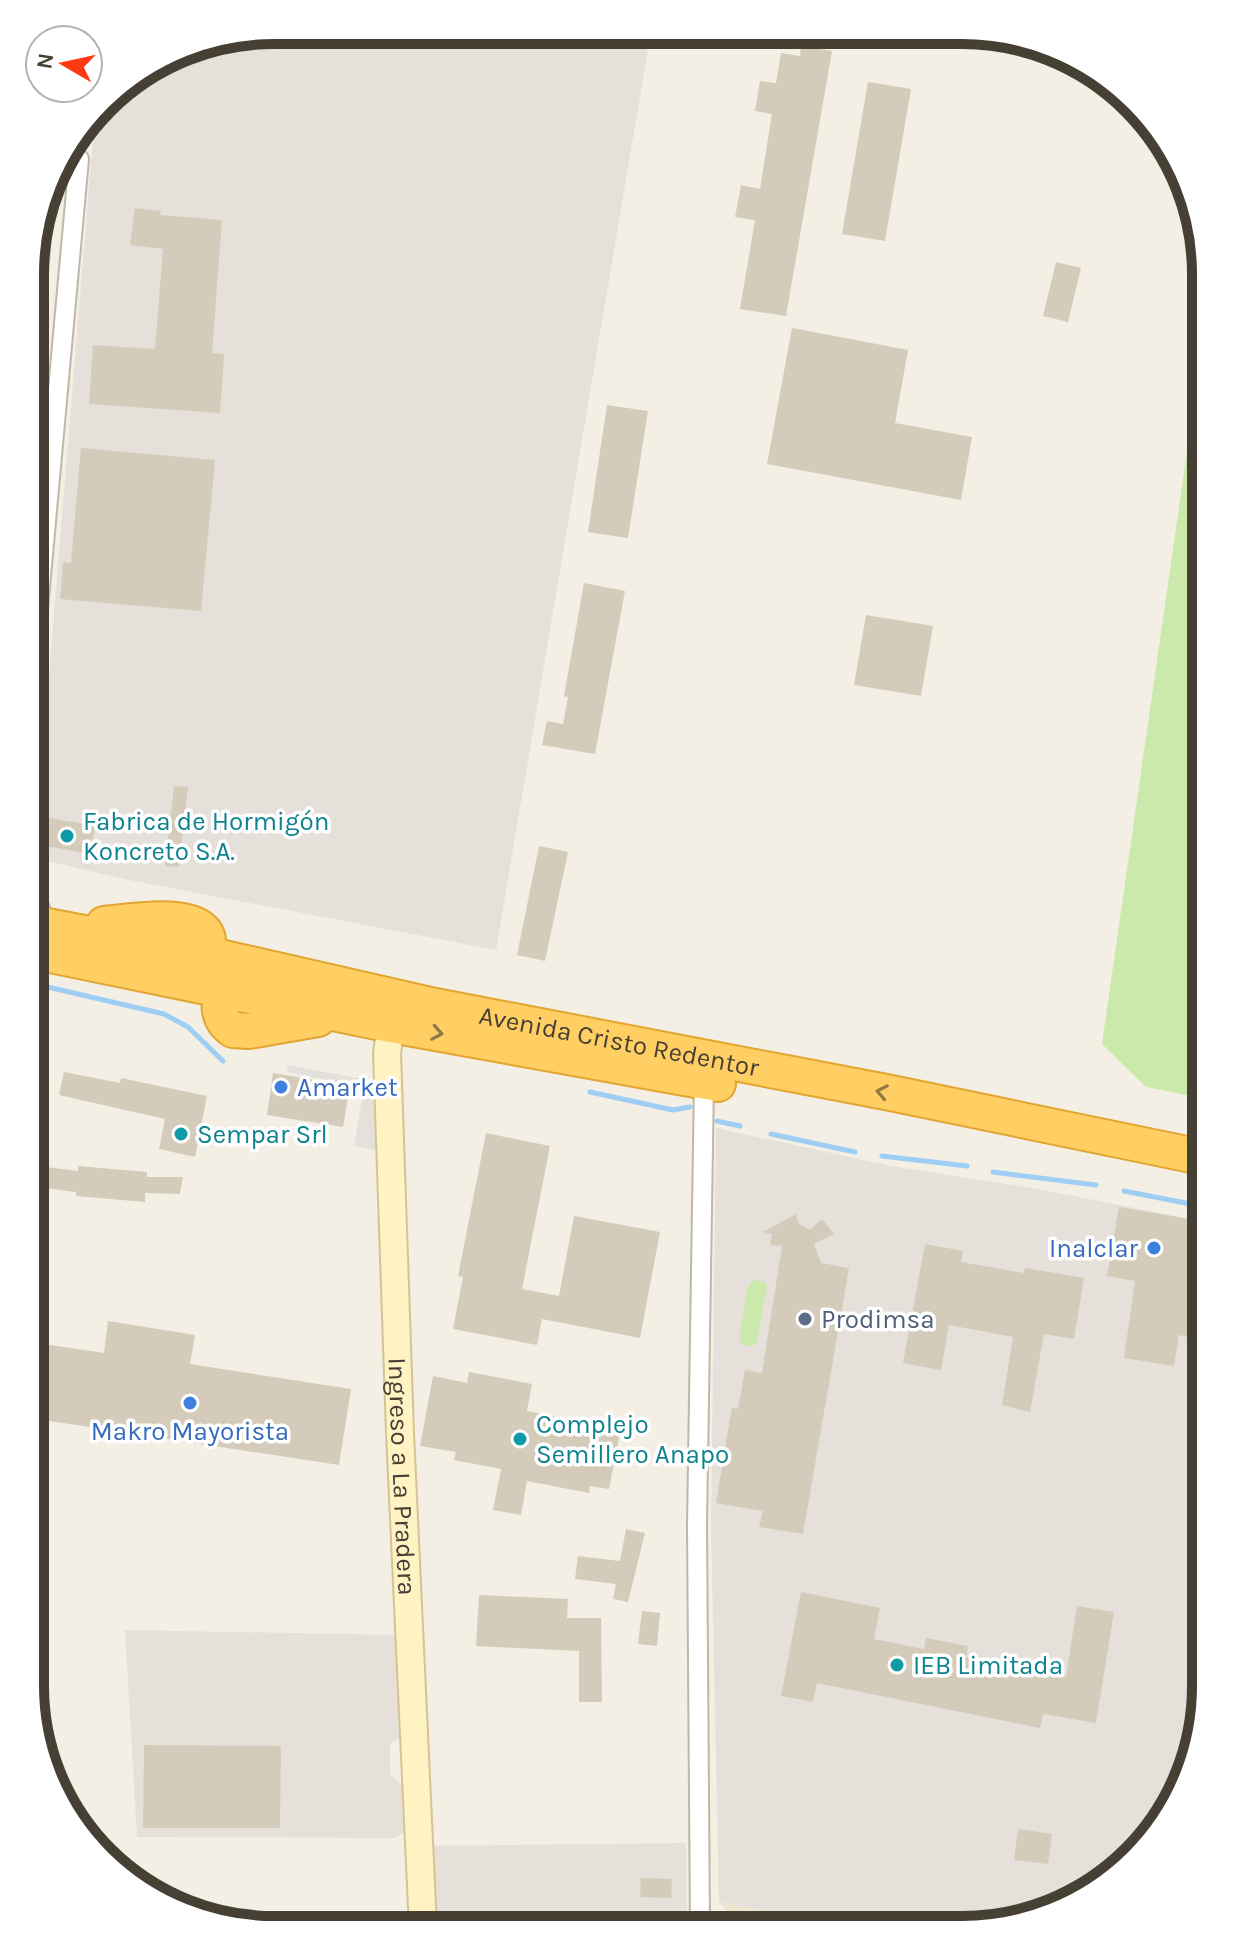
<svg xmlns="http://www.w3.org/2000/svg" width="1236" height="1960" viewBox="0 0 1236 1960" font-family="Karla,sans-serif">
	<rect width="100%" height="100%" fill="#f3efe5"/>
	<g fill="#e5e0da">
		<polygon points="274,30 651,31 496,950 124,879 34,858 95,114 113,91 181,48"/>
		<polygon points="58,162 58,165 32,481 32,242"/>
		<polygon points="716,1128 891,1166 1038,1189 1206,1222 1205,1703 1193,1765 1156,1834 1056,1911 963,1930 859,1930 719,1902 711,1525"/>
		<polygon points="125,1630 399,1635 404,1735 390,1744 390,1774 405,1788 405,1832 396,1838 137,1837"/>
		<polygon points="686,1843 687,1929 431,1928 428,1846"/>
	</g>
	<polygon fill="#ede5ce" points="719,1902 859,1930 738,1929 738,1922"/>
	<g fill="#cce9ac">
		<polygon points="1206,319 1206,1099 1146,1087 1102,1044"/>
		<polygon points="756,1280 764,1282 767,1286 757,1342 753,1346 747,1346 739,1341 748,1287 751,1282"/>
	</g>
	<polygon fill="#e4e1dd" points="288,1065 378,1082 379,1151 354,1146 364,1088 287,1072"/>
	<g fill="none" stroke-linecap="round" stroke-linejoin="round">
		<g stroke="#9ecef3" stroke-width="5">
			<polyline points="39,985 164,1014 188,1027 223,1061"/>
			<polyline points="590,1092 673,1110 690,1107"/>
			<polyline points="717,1121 740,1126"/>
			<polyline points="771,1134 855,1152"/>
			<polyline points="882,1156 967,1166"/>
			<polyline points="993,1172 1096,1185"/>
			<polyline points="1124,1191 1206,1207"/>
		</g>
	</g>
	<g fill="#d5cbba">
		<polygon points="801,46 832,51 786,316 740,309 755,220 735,217 741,185 760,189 772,114 755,111 760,81 776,83 781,53 800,56"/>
		<polygon points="868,82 911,89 885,241 842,234"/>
		<polygon points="51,181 57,182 47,294 32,294 32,242"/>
		<polygon points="135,208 161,211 160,215 222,220 212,353 224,354 220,413 89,404 93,345 155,349 163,249 130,245"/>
		<polygon points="1056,262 1081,268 1068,322 1043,316"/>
		<polygon points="792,328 908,350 895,423 972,437 961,500 767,464"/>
		<polygon points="607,405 648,411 628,538 588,532"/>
		<polygon points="81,448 215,460 201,611 60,599 63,562 71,563"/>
		<polygon points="584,583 625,591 595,754 542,745 547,721 563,724 568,697 564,696"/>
		<polygon points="866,615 933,626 921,696 854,685"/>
		<polygon points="174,786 188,787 179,867 165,866"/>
		<polygon points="45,817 95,826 90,854 40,845"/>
		<polygon points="539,846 568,852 545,961 517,955"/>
		<polygon points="64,1072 120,1083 121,1078 207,1096 195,1157 159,1149 165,1119 59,1095"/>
		<polygon points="273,1073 350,1086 343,1127 267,1115"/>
		<polygon points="486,1133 550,1146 522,1289 559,1296 574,1216 660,1232 640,1338 542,1319 537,1345 453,1329 463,1277 458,1276"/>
		<polygon points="38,1166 78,1171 78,1166 147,1172 147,1177 183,1177 180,1194 145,1193 145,1202 76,1196 76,1192 36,1187"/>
		<polygon points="1119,1207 1206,1222 1206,1340 1179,1335 1174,1366 1124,1358 1135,1281 1107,1276"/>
		<polygon points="796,1214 798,1223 810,1230 822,1219 834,1234 814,1244 821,1263 849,1268 803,1534 759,1527 763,1511 716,1503 732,1407 738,1409 745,1370 762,1373 782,1246 770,1245 772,1234 763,1232"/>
		<polygon points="925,1244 963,1251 961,1262 1024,1273 1025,1268 1084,1278 1074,1339 1044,1334 1030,1412 1002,1405 1013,1337 949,1325 941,1370 903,1363"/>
		<polygon points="108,1321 195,1335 190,1364 351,1389 339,1465 30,1418 30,1342 104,1353"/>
		<polygon points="469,1372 532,1384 527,1411 554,1416 554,1419 620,1432 609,1489 590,1486 589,1493 527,1481 521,1515 493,1510 501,1469 454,1460 456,1452 420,1446 433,1376 467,1383"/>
		<polygon points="626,1529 645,1533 628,1602 613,1599 616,1584 575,1579 578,1556 620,1561"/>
		<polygon points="801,1592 880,1608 874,1639 924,1649 926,1638 968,1646 966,1657 1066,1677 1077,1606 1114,1612 1096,1723 1043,1714 1040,1728 817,1683 813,1702 781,1696"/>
		<polygon points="479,1595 568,1599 567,1618 601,1618 602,1702 579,1702 579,1651 476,1646"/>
		<polygon points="642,1611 660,1613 657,1646 638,1644"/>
		<polygon points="144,1745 281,1746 280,1828 143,1828"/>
		<polygon points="1018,1829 1052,1834 1048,1864 1014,1860"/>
		<polygon points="641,1878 672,1879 671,1898 640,1897"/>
	</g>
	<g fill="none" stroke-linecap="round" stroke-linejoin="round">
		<g stroke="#bfb7a7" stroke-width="22">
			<g id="street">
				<polyline points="31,686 79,159 69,147"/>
				<polyline points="31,884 46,925"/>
				<polyline points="700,1929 697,1525 704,1082"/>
			</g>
		</g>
		<g stroke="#d5c493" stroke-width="30">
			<g id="secondary">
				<path id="s1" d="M391,1025L387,1053L400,1433L423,1928"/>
			</g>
		</g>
		<g stroke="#e3a52f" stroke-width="38">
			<g id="highway">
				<path id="s2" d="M31,923L206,956L220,957L435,1006L886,1092L1206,1158"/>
				<path d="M104,924C128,922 212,906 208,946C207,957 202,966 192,971"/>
				<polyline points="31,951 391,1025 718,1084"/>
				<path d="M238,981L221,990C218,1006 218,1020 233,1030L249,1031L318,1019"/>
			</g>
		</g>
		<use href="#street" stroke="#fff" stroke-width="18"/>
		<use href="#secondary" stroke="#fff2c3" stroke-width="26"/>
		<use href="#highway" stroke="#ffcf64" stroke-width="34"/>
	</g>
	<defs><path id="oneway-chevron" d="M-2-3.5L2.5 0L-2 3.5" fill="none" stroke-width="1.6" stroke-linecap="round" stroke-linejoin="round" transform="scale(2)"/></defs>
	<g stroke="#907947">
		<use href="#oneway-chevron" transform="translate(437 1033) rotate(10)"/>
		<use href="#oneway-chevron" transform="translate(882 1092) rotate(-169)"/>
	</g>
	<g fill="#0f9aa8" stroke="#fff" stroke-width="3">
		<circle cx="67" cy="836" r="8"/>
		<circle cx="181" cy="1134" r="8"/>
		<circle cx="520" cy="1439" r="8"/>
		<circle cx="897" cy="1665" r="8"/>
	</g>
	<g fill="#3f7fe0" stroke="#fff" stroke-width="3">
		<circle cx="281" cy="1087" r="8"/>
		<circle cx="1154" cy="1248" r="8"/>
		<circle cx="190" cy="1403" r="8"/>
	</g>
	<circle fill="#5c6f8a" stroke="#fff" stroke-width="3" cx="805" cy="1319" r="8"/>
	<g text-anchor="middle" stroke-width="7" stroke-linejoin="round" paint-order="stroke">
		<g font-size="26" fill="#0d838f" stroke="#fff" text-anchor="start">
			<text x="83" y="830">Fabrica de Hormigón<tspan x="83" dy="30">Koncreto S.A.</tspan></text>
			<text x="197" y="1143">Sempar Srl</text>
			<text x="536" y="1433">Complejo<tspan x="536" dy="30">Semillero Anapo</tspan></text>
			<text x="913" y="1674">IEB Limitada</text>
		</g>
		<g font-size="26" fill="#463f34" stroke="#fff">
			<text dy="9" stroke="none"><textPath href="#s2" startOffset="600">Avenida Cristo Redentor</textPath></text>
			<text dy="9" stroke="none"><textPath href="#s1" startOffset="452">Ingreso a La Pradera</textPath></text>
		</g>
		<g font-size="26" fill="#366cbe" stroke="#fff" text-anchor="start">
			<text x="297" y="1096">Amarket</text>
			<text x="1138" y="1257" text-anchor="end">Inalclar</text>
			<text x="190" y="1440" text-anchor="middle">Makro Mayorista</text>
		</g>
		<g font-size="26" fill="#4e5e75" stroke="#fff" text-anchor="start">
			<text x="821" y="1328">Prodimsa</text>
		</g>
	</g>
	<path d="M0 0H1236V1960H0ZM274 44H962A230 230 0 0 1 1192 274V1686A230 230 0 0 1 962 1916H274A230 230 0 0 1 44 1686V274A230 230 0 0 1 274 44Z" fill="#fff" fill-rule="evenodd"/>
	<path fill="none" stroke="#463f34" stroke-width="10" d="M274 44H962A230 230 0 0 1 1192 274V1686A230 230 0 0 1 962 1916H274A230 230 0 0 1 44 1686V274A230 230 0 0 1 274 44Z"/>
	<g transform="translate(64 64) rotate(279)"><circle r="38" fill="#ffffff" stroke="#b5b2ae" stroke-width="2"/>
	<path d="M0-6L14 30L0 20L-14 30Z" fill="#ff3910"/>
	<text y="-12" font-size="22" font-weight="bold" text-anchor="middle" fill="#463f34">N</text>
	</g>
</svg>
